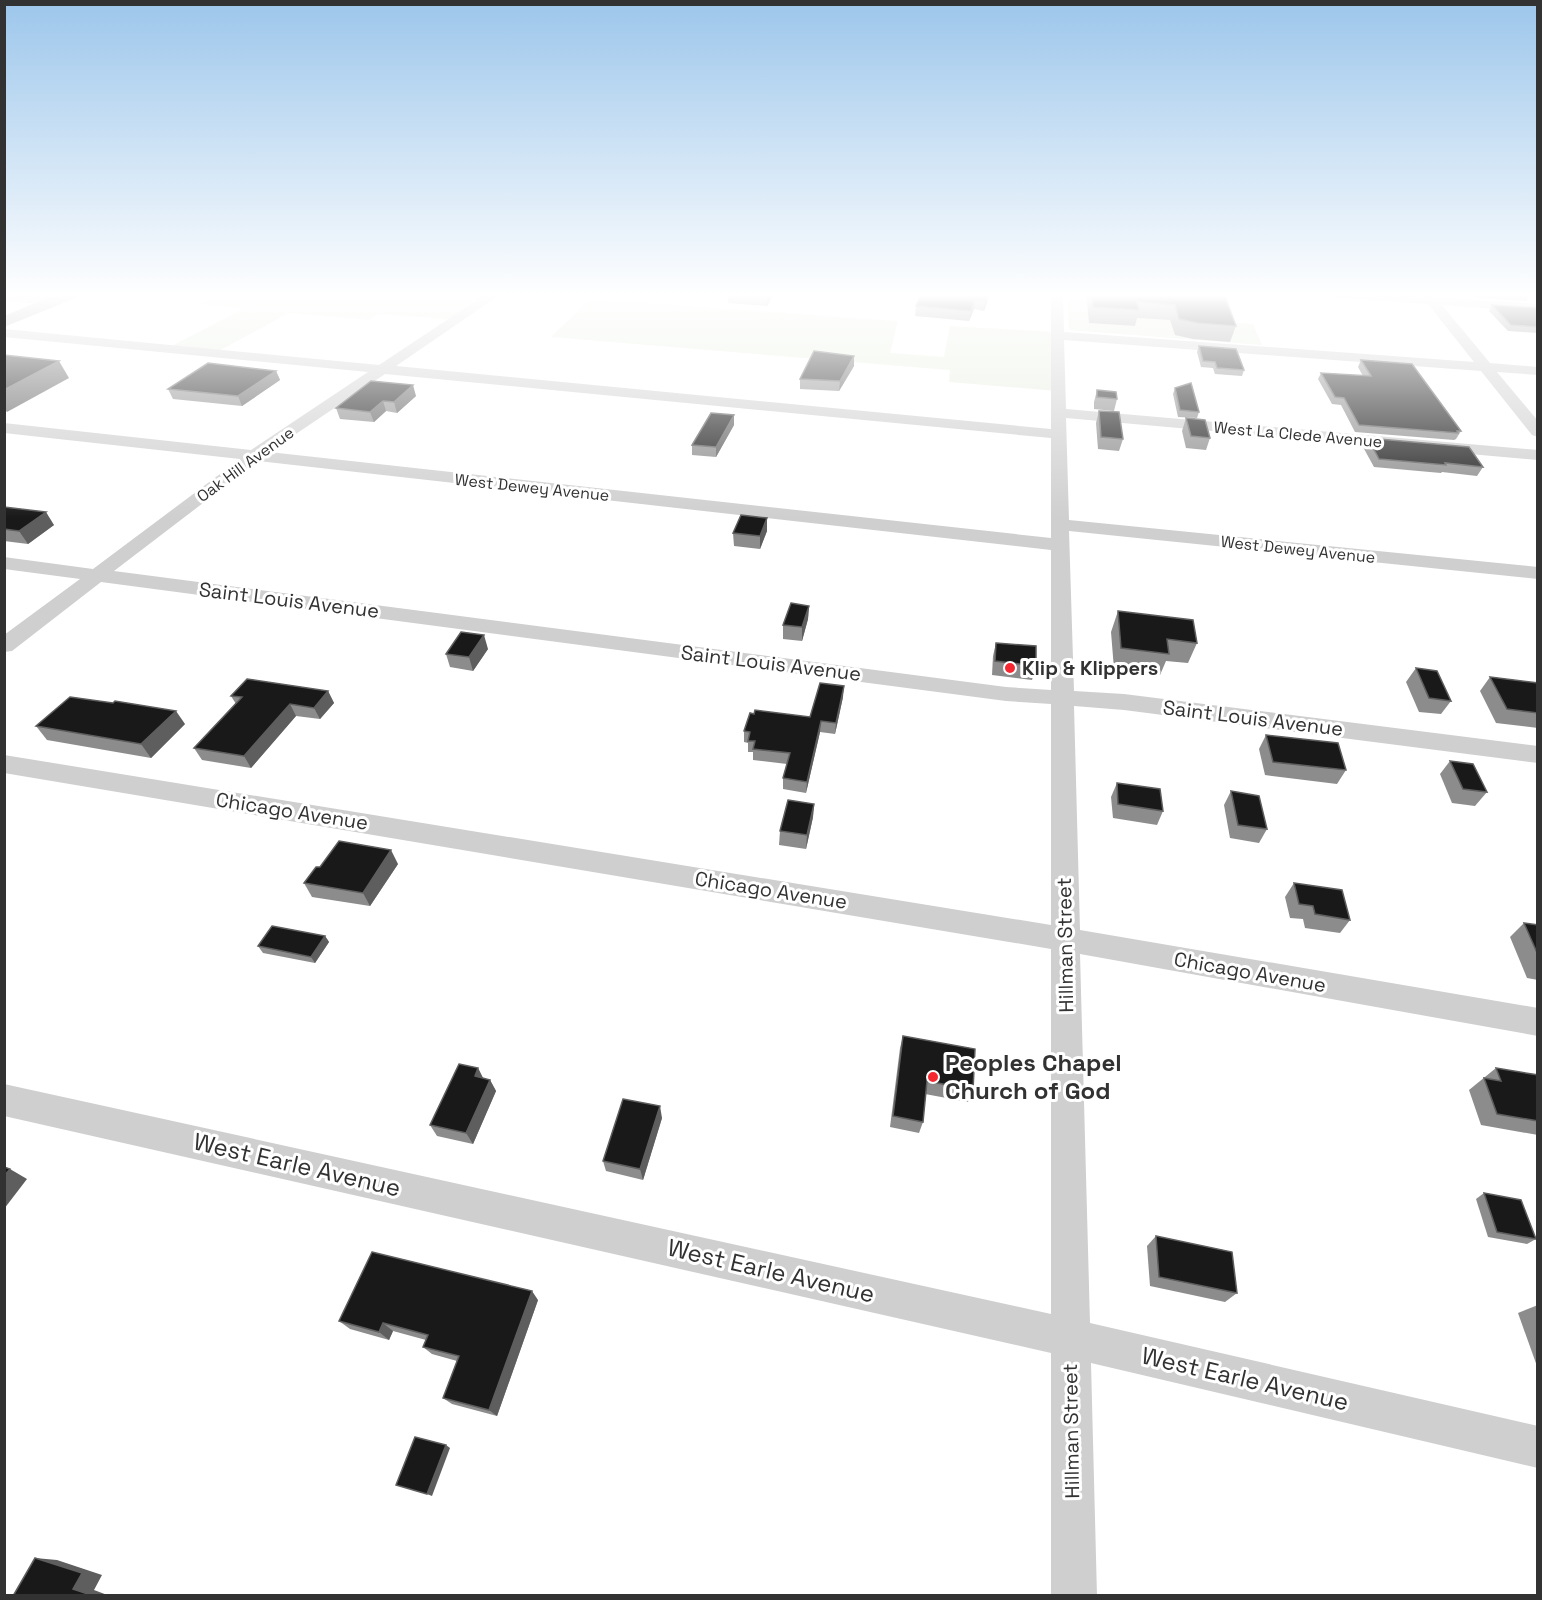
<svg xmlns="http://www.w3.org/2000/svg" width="1542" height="1600" viewBox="0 0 1542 1600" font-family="'Space Grotesk',sans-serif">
	<rect width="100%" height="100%" fill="#fff"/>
	<g fill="#e7efdf">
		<polygon points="220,294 495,294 456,320 378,314 369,320 289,313 215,353 166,349 243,309 200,304"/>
		<polygon points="1067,294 1086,294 1089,323 1132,314 1170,320 1175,335 1223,322 1253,324 1262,345 1069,330"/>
		<polygon points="590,299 898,321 890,353 944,357 950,326 1057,332 1058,391 949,382 950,370 551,337"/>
	</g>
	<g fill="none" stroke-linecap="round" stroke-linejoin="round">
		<g fill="#cfcfcf" fill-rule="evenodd">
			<polygon points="4,294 56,297 62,301 56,305 4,301"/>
			<path d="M486,294H501L396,366L1051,429V294H1063L1064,332L1474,362L1428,304L1336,298L1330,294L1421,296L1420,294H1433L1435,297L1538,304V312L1442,305L1490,363L1538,367V375L1497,372L1538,421V437L1532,435L1481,371L1064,340L1066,409L1538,450V460L1066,418L1069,520L1538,567V579L1069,531L1074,691L1124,694L1538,746V763L1124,710L1074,706L1080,930L1538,1008V1036L1080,954L1090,1323L1538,1426V1468L1091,1363L1097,1596H1051V1353L4,1116V1084L1051,1314V949L4,773V755L1051,925V704L1006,701L101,582L12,651L4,652V635L80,579L4,569V557L93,569L240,459L4,433V423L251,450L368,372L4,337V329L379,365ZM385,374L1051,438V538L269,452ZM258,461L1051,550V690L1006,687L114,571Z"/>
		</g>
		<polygon fill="#aaa" fill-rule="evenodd" points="57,294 80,294 78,297 4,327 4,316"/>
	</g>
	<g fill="#8c8c8c">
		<polygon points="727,294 774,294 767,306 728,303"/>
		<polygon points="990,294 984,311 974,309 969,321 915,316 916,306"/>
		<polygon points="1086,294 1224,294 1236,326 1230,342 1193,339 1175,335 1170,320 1137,318 1135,326 1089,323"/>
		<polygon points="1473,294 1530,294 1526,301 1476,298"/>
		<polygon points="1492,305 1538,308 1538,333 1508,331 1489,311"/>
		<polygon points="1199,346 1244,370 1242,376 1215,374 1213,368 1201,367 1197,352"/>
		<polygon points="1361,360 1461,431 1456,439 1454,440 1355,432 1341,405 1332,404 1318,379 1321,373 1363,376 1358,367"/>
		<polygon points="854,366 839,391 800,389 800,379"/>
		<polygon points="276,371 280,380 242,406 173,399 168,389"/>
		<polygon points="1175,388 1199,412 1197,418 1178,417 1173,394"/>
		<polygon points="1097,390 1117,399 1114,411 1094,409 1094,402"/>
		<polygon points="416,396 397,413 386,411 374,422 340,419 336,408"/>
		<polygon points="1099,411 1123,439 1119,451 1098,449 1096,423"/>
		<polygon points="1186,418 1210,438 1206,450 1186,448 1182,431"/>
		<polygon points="734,425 716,457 692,455 692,445"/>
		<polygon points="1368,438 1483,467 1477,476 1442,472 1441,473 1374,467 1363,447"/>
		<polygon points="4,507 54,525 28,544 4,541"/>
		<polygon points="767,518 767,531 760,549 734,546 733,533"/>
		<polygon points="809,606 808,619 802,641 783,639 783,625"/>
		<polygon points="1118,611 1197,643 1188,663 1166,661 1160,675 1114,669 1111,632"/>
		<polygon points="996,643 1036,666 1032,680 992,675 993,656"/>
		<polygon points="488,649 473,671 450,667 446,654"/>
		<polygon points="1416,668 1451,701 1441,714 1419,712 1406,682"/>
		<polygon points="1490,677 1538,683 1538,728 1496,723 1480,691"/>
		<polygon points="328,691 334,703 320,719 296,716 251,768 202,760 194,748 236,704 231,696"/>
		<polygon points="843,697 835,734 820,732 806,793 783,789 783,778 787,764 753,760 753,752 748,752 748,743 744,742 744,731 810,717"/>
		<polygon points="185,724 151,758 47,740 36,726"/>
		<polygon points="1266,735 1346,770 1337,784 1265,775 1259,749"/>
		<polygon points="1450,761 1487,792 1475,806 1452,803 1440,774"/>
		<polygon points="1117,783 1163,811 1157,825 1113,818 1111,797"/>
		<polygon points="1231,791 1267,829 1259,843 1230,838 1224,805"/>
		<polygon points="814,804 813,817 806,849 779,845 780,831"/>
		<polygon points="398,864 370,906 312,897 304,883 320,867"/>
		<polygon points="1294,883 1350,920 1340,933 1305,928 1303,919 1290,918 1285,897"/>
		<polygon points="1524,923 1538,925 1538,980 1527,978 1510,937"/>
		<polygon points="325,936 329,942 315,963 263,953 258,946"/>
		<polygon points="903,1036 973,1090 968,1102 925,1094 923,1122 919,1133 890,1127 900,1048"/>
		<polygon points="478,1068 483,1078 490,1080 496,1091 473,1144 437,1136 430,1125"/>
		<polygon points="1496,1068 1538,1075 1538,1135 1481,1125 1469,1090"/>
		<polygon points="662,1118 643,1180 606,1171 603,1161"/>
		<polygon points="1484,1193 1536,1239 1527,1244 1488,1237 1476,1199"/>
		<polygon points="1156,1236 1237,1293 1225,1302 1150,1286 1147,1246"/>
		<polygon points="538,1300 497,1416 452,1404 443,1398 457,1361 432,1354 423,1347 426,1340 393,1331 389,1340 350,1329 339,1321"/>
		<polygon points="1538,1305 1538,1369 1518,1313"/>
	</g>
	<g fill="#5e5e5e">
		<polygon points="768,294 774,294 767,306 767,296"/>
		<polygon points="988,294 990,294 984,311 985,301"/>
		<polygon points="975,300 974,309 969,321 971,311"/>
		<polygon points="854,356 854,366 839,391 840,381"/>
		<polygon points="59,361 69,378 7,412 4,409 4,390"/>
		<polygon points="276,371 280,380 242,406 238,396"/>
		<polygon points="413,385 416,396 397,413 394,402"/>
		<polygon points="383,401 386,411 374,422 370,412"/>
		<polygon points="734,415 734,425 716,457 716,447"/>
		<polygon points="46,512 54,525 28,544 19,531"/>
		<polygon points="767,518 767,531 760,549 760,536"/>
		<polygon points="809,606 808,619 802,641 802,627"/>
		<polygon points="484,635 488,649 473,671 469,657"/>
		<polygon points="844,686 843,697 835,734 836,723"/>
		<polygon points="328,691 334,703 320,719 314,708"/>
		<polygon points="290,704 296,716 251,768 244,756"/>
		<polygon points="176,711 185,724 151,758 141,744"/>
		<polygon points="821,721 820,732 806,793 807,782"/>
		<polygon points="814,804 813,817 806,849 807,835"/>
		<polygon points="391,850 398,864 370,906 363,893"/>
		<polygon points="325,936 329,942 315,963 311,957"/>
		<polygon points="478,1068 484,1080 475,1076"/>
		<polygon points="490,1080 496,1091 473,1144 466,1133"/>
		<polygon points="660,1106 662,1118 643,1180 640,1169"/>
		<polygon points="10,1169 27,1179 4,1209 4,1176"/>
		<polygon points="532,1291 538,1300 497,1416 489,1410"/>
		<polygon points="383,1323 393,1331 389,1340 379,1332"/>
		<polygon points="446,1445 450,1448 432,1496 427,1494"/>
		<polygon points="35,1558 57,1560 102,1575 94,1590 110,1596 94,1596 73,1589"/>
	</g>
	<g fill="#191919" stroke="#5e5e5e" stroke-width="1.5">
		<polygon points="741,294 768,294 767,296"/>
		<polygon points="921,294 988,294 985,301 975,300 971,311 916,306"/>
		<polygon points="1092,294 1224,294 1236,326 1198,323 1179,319 1175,305 1137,302 1139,310 1093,307"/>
		<polygon points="1492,305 1538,308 1538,327 1511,325"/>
		<polygon points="1199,346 1236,349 1244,370 1217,368 1215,362 1203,361"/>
		<polygon points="814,351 854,356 840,381 800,379"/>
		<polygon points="4,355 59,361 4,390"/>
		<polygon points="1361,360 1412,364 1461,431 1457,431 1458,433 1359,425 1344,398 1335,397 1321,373 1371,376"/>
		<polygon points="208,363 276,371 238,396 168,389"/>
		<polygon points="371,381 413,385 394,402 383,401 370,412 336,408"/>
		<polygon points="1191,383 1199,412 1180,410 1175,388"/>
		<polygon points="1097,390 1116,392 1117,399 1097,397"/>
		<polygon points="1099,411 1119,412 1123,439 1101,437"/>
		<polygon points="711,413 734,415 716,447 692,445"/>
		<polygon points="1186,418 1205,420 1210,438 1191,436"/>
		<polygon points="1368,438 1469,447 1483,467 1445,463 1446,465 1379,459"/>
		<polygon points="4,507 46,512 19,531 4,529"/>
		<polygon points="741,515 767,518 760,536 733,533"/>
		<polygon points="791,603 809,606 802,627 783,625"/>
		<polygon points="1118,611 1193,620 1197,643 1167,639 1169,654 1121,648"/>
		<polygon points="461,632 484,635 469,657 446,654"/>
		<polygon points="996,643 1036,646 1036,666 995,661"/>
		<polygon points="1416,668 1437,671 1451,701 1429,698"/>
		<polygon points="1490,677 1538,683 1538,713 1507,709"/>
		<polygon points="247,679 328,691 314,708 290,704 244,756 194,748 242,697 231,696"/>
		<polygon points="820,683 844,686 836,723 821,721 807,782 783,778 790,753 753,749 755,741 748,741 750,732 744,731 750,713 754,714 755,710 810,717"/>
		<polygon points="70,697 113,703 115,701 176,711 141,744 36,726"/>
		<polygon points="1266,735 1338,743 1346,770 1273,762"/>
		<polygon points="1450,761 1473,764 1487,792 1463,789"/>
		<polygon points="1117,783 1160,789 1163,811 1118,804"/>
		<polygon points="1231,791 1259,796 1267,829 1238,825"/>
		<polygon points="788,800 814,804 807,835 780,831"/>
		<polygon points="339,841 391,850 363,893 304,883 316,867 320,867"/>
		<polygon points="1294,883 1342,890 1350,920 1315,914 1313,906 1299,904"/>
		<polygon points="1524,923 1538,925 1538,955"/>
		<polygon points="272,926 325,936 311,957 258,946"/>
		<polygon points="903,1036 975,1049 973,1090 927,1081 923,1122 893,1116"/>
		<polygon points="459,1064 478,1068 475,1076 490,1080 466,1133 430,1125"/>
		<polygon points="1496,1068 1538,1075 1538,1121 1497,1114 1484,1078 1501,1081"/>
		<polygon points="623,1099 660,1106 640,1169 603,1161"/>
		<polygon points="4,1167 10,1169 4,1176"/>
		<polygon points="1484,1193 1521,1200 1536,1239 1497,1232"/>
		<polygon points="1156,1236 1232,1252 1237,1293 1159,1277"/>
		<polygon points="372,1252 532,1291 489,1410 443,1398 459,1356 423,1347 428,1335 383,1323 379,1332 339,1321"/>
		<polygon points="415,1437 446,1445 427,1494 396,1485"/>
		<polygon points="35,1558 82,1573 73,1589 94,1596 13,1596"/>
	</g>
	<linearGradient id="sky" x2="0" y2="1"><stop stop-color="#9cc6eb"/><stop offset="0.57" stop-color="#fff"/><stop offset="1" stop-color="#fff" stop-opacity="0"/></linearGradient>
	<rect width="1542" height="518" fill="url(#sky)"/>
	<g fill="#f52831" stroke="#fff" stroke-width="2">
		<circle cx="1010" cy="668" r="6"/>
		<circle cx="933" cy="1077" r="6"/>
	</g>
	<g text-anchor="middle" stroke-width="6" stroke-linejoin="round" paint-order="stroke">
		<g font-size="16" fill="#323232" stroke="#fff">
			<text transform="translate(1298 434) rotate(5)" y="6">West La Clede Avenue</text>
			<text transform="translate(245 464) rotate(-36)" y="6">Oak Hill Avenue</text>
			<text transform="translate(532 487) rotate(6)" y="6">West Dewey Avenue</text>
			<text transform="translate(1298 549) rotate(6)" y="6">West Dewey Avenue</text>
		</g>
		<g font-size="20" fill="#323232" stroke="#fff">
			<text transform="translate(289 600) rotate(7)" y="7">Saint Louis Avenue</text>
			<text transform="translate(771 663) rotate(7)" y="7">Saint Louis Avenue</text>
			<text transform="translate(1253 718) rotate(7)" y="7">Saint Louis Avenue</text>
			<text transform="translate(292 811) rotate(9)" y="7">Chicago Avenue</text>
			<text transform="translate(771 890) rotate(9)" y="7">Chicago Avenue</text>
			<text transform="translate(1065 945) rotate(-91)" y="7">Hillman Street</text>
			<text transform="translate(1250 972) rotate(10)" y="7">Chicago Avenue</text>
			<text transform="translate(1071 1431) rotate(-91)" y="7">Hillman Street</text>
		</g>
		<g font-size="20" font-weight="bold" fill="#323232" stroke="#fff" text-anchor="start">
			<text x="1022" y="675">Klip &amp; Klippers</text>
		</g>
		<g font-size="24" font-weight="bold" fill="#323232" stroke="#fff" text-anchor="start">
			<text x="945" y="1071">Peoples Chapel<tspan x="945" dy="28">Church of God</tspan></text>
		</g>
		<g font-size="24" fill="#323232" stroke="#fff">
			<text transform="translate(297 1165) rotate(13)" y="8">West Earle Avenue</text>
			<text transform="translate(771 1271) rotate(13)" y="8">West Earle Avenue</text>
			<text transform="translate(1245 1379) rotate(13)" y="8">West Earle Avenue</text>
		</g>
	</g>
	<rect width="1542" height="1600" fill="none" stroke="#323232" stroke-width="12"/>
</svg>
